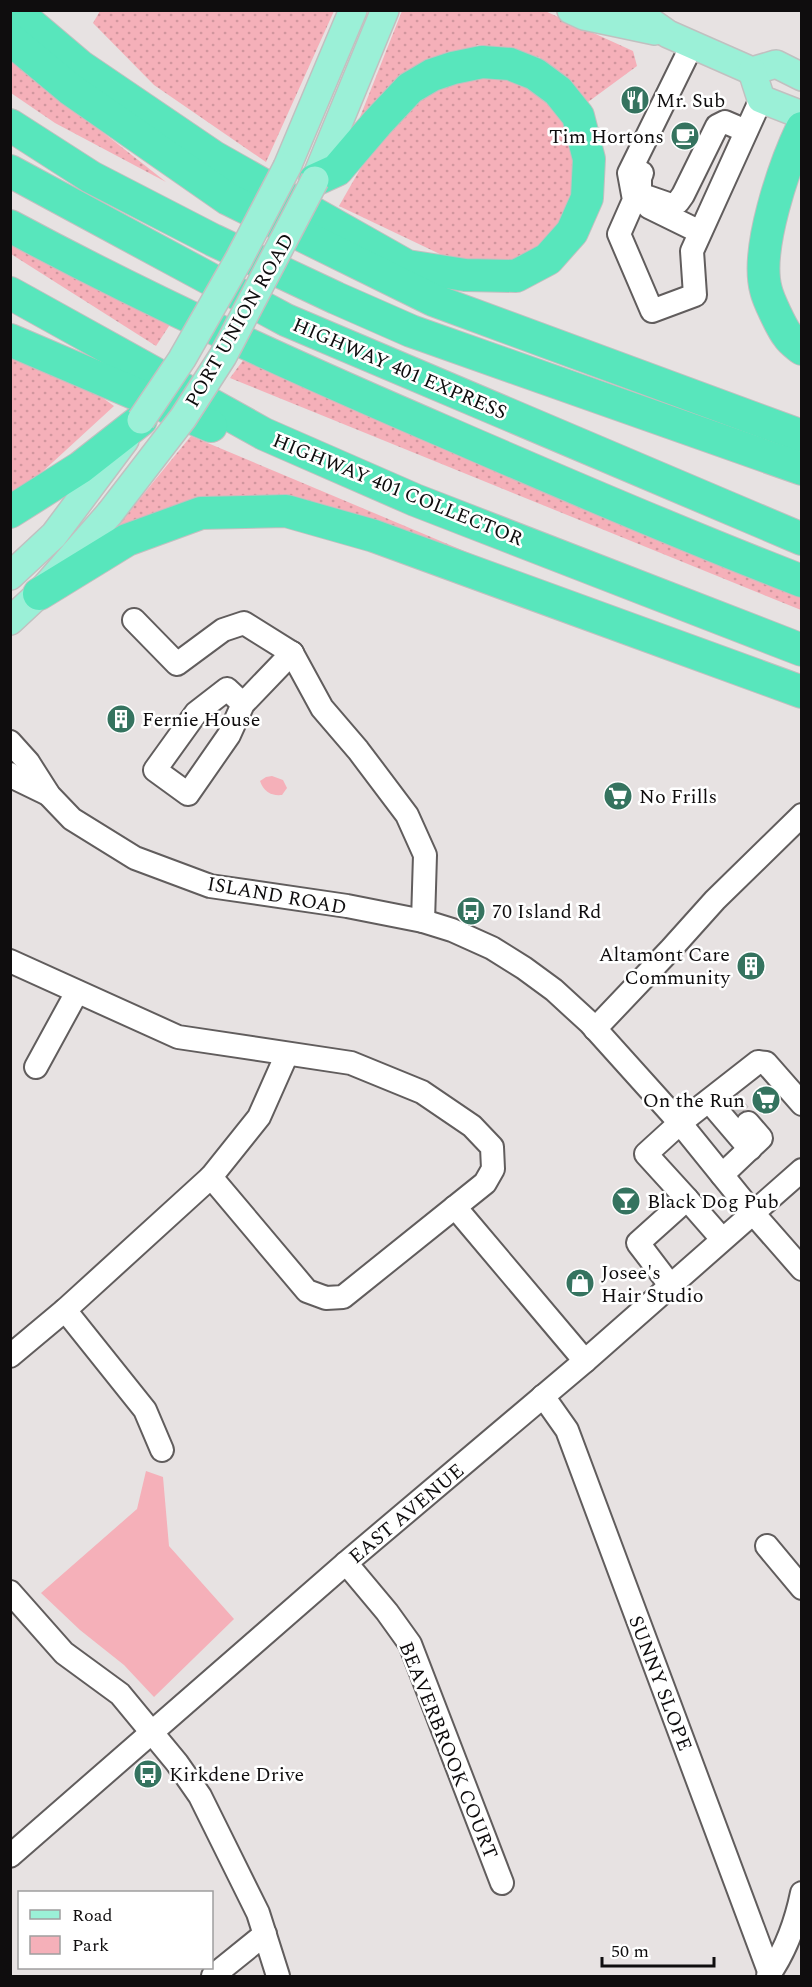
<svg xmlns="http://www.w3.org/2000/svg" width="812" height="1987" viewBox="0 0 812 1987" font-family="Spectral,serif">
	<defs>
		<pattern id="grass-dots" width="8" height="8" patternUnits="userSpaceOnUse" patternTransform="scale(1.5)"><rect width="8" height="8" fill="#f5b0b9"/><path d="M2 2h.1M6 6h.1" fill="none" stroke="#d1969e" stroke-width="1.8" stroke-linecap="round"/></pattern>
	</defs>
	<rect width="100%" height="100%" fill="#e7e2e2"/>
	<g fill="url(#grass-dots)">
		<polygon points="100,11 100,10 334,11 266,162 154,85 93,23"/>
		<polygon points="402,11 545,11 633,51 637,66 588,102 539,57 478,45 447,57 368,123 360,117"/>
		<polygon points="10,59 166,182 55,123 11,93"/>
		<polygon points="456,73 531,82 561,109 577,144 579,186 569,219 543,245 513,260 478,262 444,256 339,206 375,143 397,114"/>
		<polygon points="10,242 171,323 156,346 11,254"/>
		<polygon points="11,353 82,383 114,406 41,473 42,479 11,499"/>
		<polygon points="244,359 801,595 801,610 230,378"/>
		<polygon points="191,436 588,603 288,502 114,530"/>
	</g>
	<g fill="#f5b0b9">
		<path d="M272,776L283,780L287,788L282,795C271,796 264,792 260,781L266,777Z"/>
		<polygon points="146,1471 163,1477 169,1546 234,1619 154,1697 124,1665 80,1630 41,1593 137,1509"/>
	</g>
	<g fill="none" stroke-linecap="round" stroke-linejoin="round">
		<polyline stroke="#c7c2c2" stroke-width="22" stroke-dasharray="22 11" stroke-linecap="butt" points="726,1097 748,1123"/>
		<g stroke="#615d5d" stroke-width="26">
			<g id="minor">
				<polyline points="692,45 629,173 634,200 619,234 652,311 695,295 692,251 761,99"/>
				<polyline points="642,173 640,178 640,191 645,196 671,205 678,202 683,195 717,126 725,122 746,131"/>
				<polyline points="649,207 700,232"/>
				<polyline points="134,620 177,664 223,630 244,623 292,653"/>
				<polyline points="292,653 322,708 358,750 407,815 425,855 423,921"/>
				<polyline points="243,704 227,689 196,713 155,770 188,794 229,735 243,704 292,653"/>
				<polyline points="10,742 28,762 49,795 72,819 135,858 210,886 347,906 423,921 452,930 492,948 524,968 554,990 590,1023 680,1123 752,1212 802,1269"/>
				<polyline points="10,774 15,778 48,794"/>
				<polyline points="10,961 178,1037 351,1063 422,1092 472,1126 492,1147 493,1169 485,1183 343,1297 326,1298 307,1291 211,1177"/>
				<polyline points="595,1029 671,949 715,900 802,815"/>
				<polyline points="36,1067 77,992"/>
				<polyline points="709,1101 750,1149"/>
				<polyline points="722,1175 761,1138 748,1123"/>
				<polyline points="687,1199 646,1154 680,1123 758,1062 766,1063 802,1104"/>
				<polyline points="455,1207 585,1361"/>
				<polyline points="670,1285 638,1243 687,1199 722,1239"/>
				<polyline points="65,1310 145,1410 162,1450"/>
				<polyline points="10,1356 65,1310 211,1177 259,1117 287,1054"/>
				<polyline points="543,1396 567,1430 770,1974"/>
				<polyline points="767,1546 802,1588"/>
				<polyline points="346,1563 387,1612 410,1644 502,1883"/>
				<polyline points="10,1592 64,1653 120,1694 177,1763 200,1796 258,1913 278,1976"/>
				<polyline points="10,1856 346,1563 585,1361 802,1170"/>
				<polyline points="213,1976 265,1934"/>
				<path d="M768,1976C785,1952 796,1922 802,1893"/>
			</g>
		</g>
		<g stroke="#c1c0c0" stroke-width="30">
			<g id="major">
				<polyline points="571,10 584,16 655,31"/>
				<polyline points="634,10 668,34 752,71 776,64 802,77"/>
				<polyline points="752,71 761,99 802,115"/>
				<polyline points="287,167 353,10"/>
				<polyline points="315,180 385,10"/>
				<polyline points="10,576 54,535 125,440"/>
				<polyline points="10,621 39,594 110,513"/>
			</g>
		</g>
		<g stroke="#c1c0c0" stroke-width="34">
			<g id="highway">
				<polyline points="14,10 80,66 214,157 407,266 465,275 516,276 548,259 572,232 587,198 589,159 578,116 558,91 535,74 510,64 482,62 453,68 432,75 410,88 378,122 337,170 315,180"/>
				<polyline points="10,39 70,89 228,199 433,300 802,436"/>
				<polyline points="10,125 91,177 213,240 336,298 411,331 802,469"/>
				<path d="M802,128C784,166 755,250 766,290C768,299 782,329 788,336C791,341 797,345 802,349"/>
				<polyline points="10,171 286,320 802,539"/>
				<path d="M10,226C153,303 301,370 450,434C567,485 683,535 802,581"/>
				<polyline points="10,293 264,434 415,500 802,650"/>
				<polyline points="10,340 211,426"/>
				<polyline points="10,512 81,467 141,420"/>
				<polyline points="39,594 127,540 201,513 286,511 374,536 802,692"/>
			</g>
		</g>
		<use href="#minor" stroke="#fff" stroke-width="22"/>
		<use href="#major" stroke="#9bf0d7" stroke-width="27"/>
		<use href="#highway" stroke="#58e6bc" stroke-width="32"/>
		<g stroke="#c1c0c0" stroke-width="30" stroke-linecap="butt">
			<g id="major-bridge">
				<polyline points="141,420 182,359 239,259 287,167"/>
				<polyline points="110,513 183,418 223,356 315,180"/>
			</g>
		</g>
		<use href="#major-bridge" stroke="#9bf0d7" stroke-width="27"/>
	</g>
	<defs>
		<g id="restaurant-disc" transform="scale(1.5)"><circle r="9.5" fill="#35735f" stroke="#fff"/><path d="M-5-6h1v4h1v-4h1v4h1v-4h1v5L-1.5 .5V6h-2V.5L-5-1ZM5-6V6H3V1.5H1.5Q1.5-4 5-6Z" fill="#fff"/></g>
		<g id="cafe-disc" transform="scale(1.5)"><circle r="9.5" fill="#35735f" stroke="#fff"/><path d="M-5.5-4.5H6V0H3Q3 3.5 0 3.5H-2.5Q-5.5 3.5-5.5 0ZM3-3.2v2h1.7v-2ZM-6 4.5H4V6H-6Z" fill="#fff"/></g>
		<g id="building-disc" transform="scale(1.5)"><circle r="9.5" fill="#35735f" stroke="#fff"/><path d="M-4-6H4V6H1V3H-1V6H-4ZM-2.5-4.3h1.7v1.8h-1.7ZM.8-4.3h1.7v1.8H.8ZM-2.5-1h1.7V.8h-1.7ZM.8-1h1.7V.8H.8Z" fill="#fff"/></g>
		<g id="supermarket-disc" transform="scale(1.5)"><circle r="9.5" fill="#35735f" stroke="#fff"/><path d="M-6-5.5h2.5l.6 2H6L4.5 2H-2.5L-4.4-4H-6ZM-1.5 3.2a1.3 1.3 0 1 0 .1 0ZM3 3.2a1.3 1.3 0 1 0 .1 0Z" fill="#fff"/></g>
		<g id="bus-disc" transform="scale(1.5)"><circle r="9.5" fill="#35735f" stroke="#fff"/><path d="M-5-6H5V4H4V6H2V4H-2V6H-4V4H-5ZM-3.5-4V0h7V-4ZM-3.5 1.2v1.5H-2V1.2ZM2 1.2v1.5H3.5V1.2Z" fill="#fff"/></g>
		<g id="bar-disc" transform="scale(1.5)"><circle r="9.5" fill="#35735f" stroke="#fff"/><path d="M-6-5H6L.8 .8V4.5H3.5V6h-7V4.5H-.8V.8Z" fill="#fff"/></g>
		<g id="shop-disc" transform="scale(1.5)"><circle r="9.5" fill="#35735f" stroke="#fff"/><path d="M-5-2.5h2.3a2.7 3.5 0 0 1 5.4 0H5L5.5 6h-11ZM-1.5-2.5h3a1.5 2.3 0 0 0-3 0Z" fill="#fff"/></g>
	</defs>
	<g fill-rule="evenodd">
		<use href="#restaurant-disc" x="635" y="100"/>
		<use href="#cafe-disc" x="685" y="136"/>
		<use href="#building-disc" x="121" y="719"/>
		<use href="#supermarket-disc" x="618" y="796"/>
		<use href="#bus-disc" x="471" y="911"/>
		<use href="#building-disc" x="751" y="966"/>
		<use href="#supermarket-disc" x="766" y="1100"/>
		<use href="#bar-disc" x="626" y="1201"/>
		<use href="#shop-disc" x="580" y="1283"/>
		<use href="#bus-disc" x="148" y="1774"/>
	</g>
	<g text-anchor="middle" stroke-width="5" stroke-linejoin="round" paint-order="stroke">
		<g font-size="20" fill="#0f0d0e" stroke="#fff" text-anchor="start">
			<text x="656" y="107">Mr. Sub</text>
			<text x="664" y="143" text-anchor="end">Tim Hortons</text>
			<text x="142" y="726">Fernie House</text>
			<text x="639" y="803">No Frills</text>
			<text x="492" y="918">70 Island Rd</text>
			<text x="730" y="961" text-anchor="end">Altamont Care<tspan x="730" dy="23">Community</tspan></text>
			<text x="745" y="1107" text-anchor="end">On the Run</text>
			<text x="647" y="1208">Black Dog Pub</text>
			<text x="601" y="1279">Josee's<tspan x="601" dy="23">Hair Studio</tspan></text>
			<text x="169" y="1781">Kirkdene Drive</text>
		</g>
		<g font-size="20" fill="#0f0d0e" stroke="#fff">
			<text transform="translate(239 320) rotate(-60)" y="7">PORT UNION ROAD</text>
			<text transform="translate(400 368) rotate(23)" y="7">HIGHWAY 401 EXPRESS</text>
			<text transform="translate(398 489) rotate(22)" y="7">HIGHWAY 401 COLLECTOR</text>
			<text transform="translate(277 895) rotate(10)" y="7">ISLAND ROAD</text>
			<text transform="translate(406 1513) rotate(-40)" y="7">EAST AVENUE</text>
			<text transform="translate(661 1683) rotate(69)" y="7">SUNNY SLOPE</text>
			<text transform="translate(449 1750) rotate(68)" y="7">BEAVERBROOK COURT</text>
		</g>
	</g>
	<rect width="812" height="1987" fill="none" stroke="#0f0d0e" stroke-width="24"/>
	<rect x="18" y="1891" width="195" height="78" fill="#ffffff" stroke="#9f9e9f" stroke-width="1.5"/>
	<rect x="30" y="1910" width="30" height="9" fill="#9bf0d7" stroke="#9f9e9f" stroke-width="1.5"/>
	<text x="72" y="1921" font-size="18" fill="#0f0d0e">Road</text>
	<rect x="30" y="1936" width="30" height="18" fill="#f5b0b9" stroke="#9f9e9f" stroke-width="1.5"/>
	<text x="72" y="1951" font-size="18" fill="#0f0d0e">Park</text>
	<path d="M602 1957v9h112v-9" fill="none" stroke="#0f0d0e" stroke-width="3"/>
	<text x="611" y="1957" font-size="18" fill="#0f0d0e" stroke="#ffffff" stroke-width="4.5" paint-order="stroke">50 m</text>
</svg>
